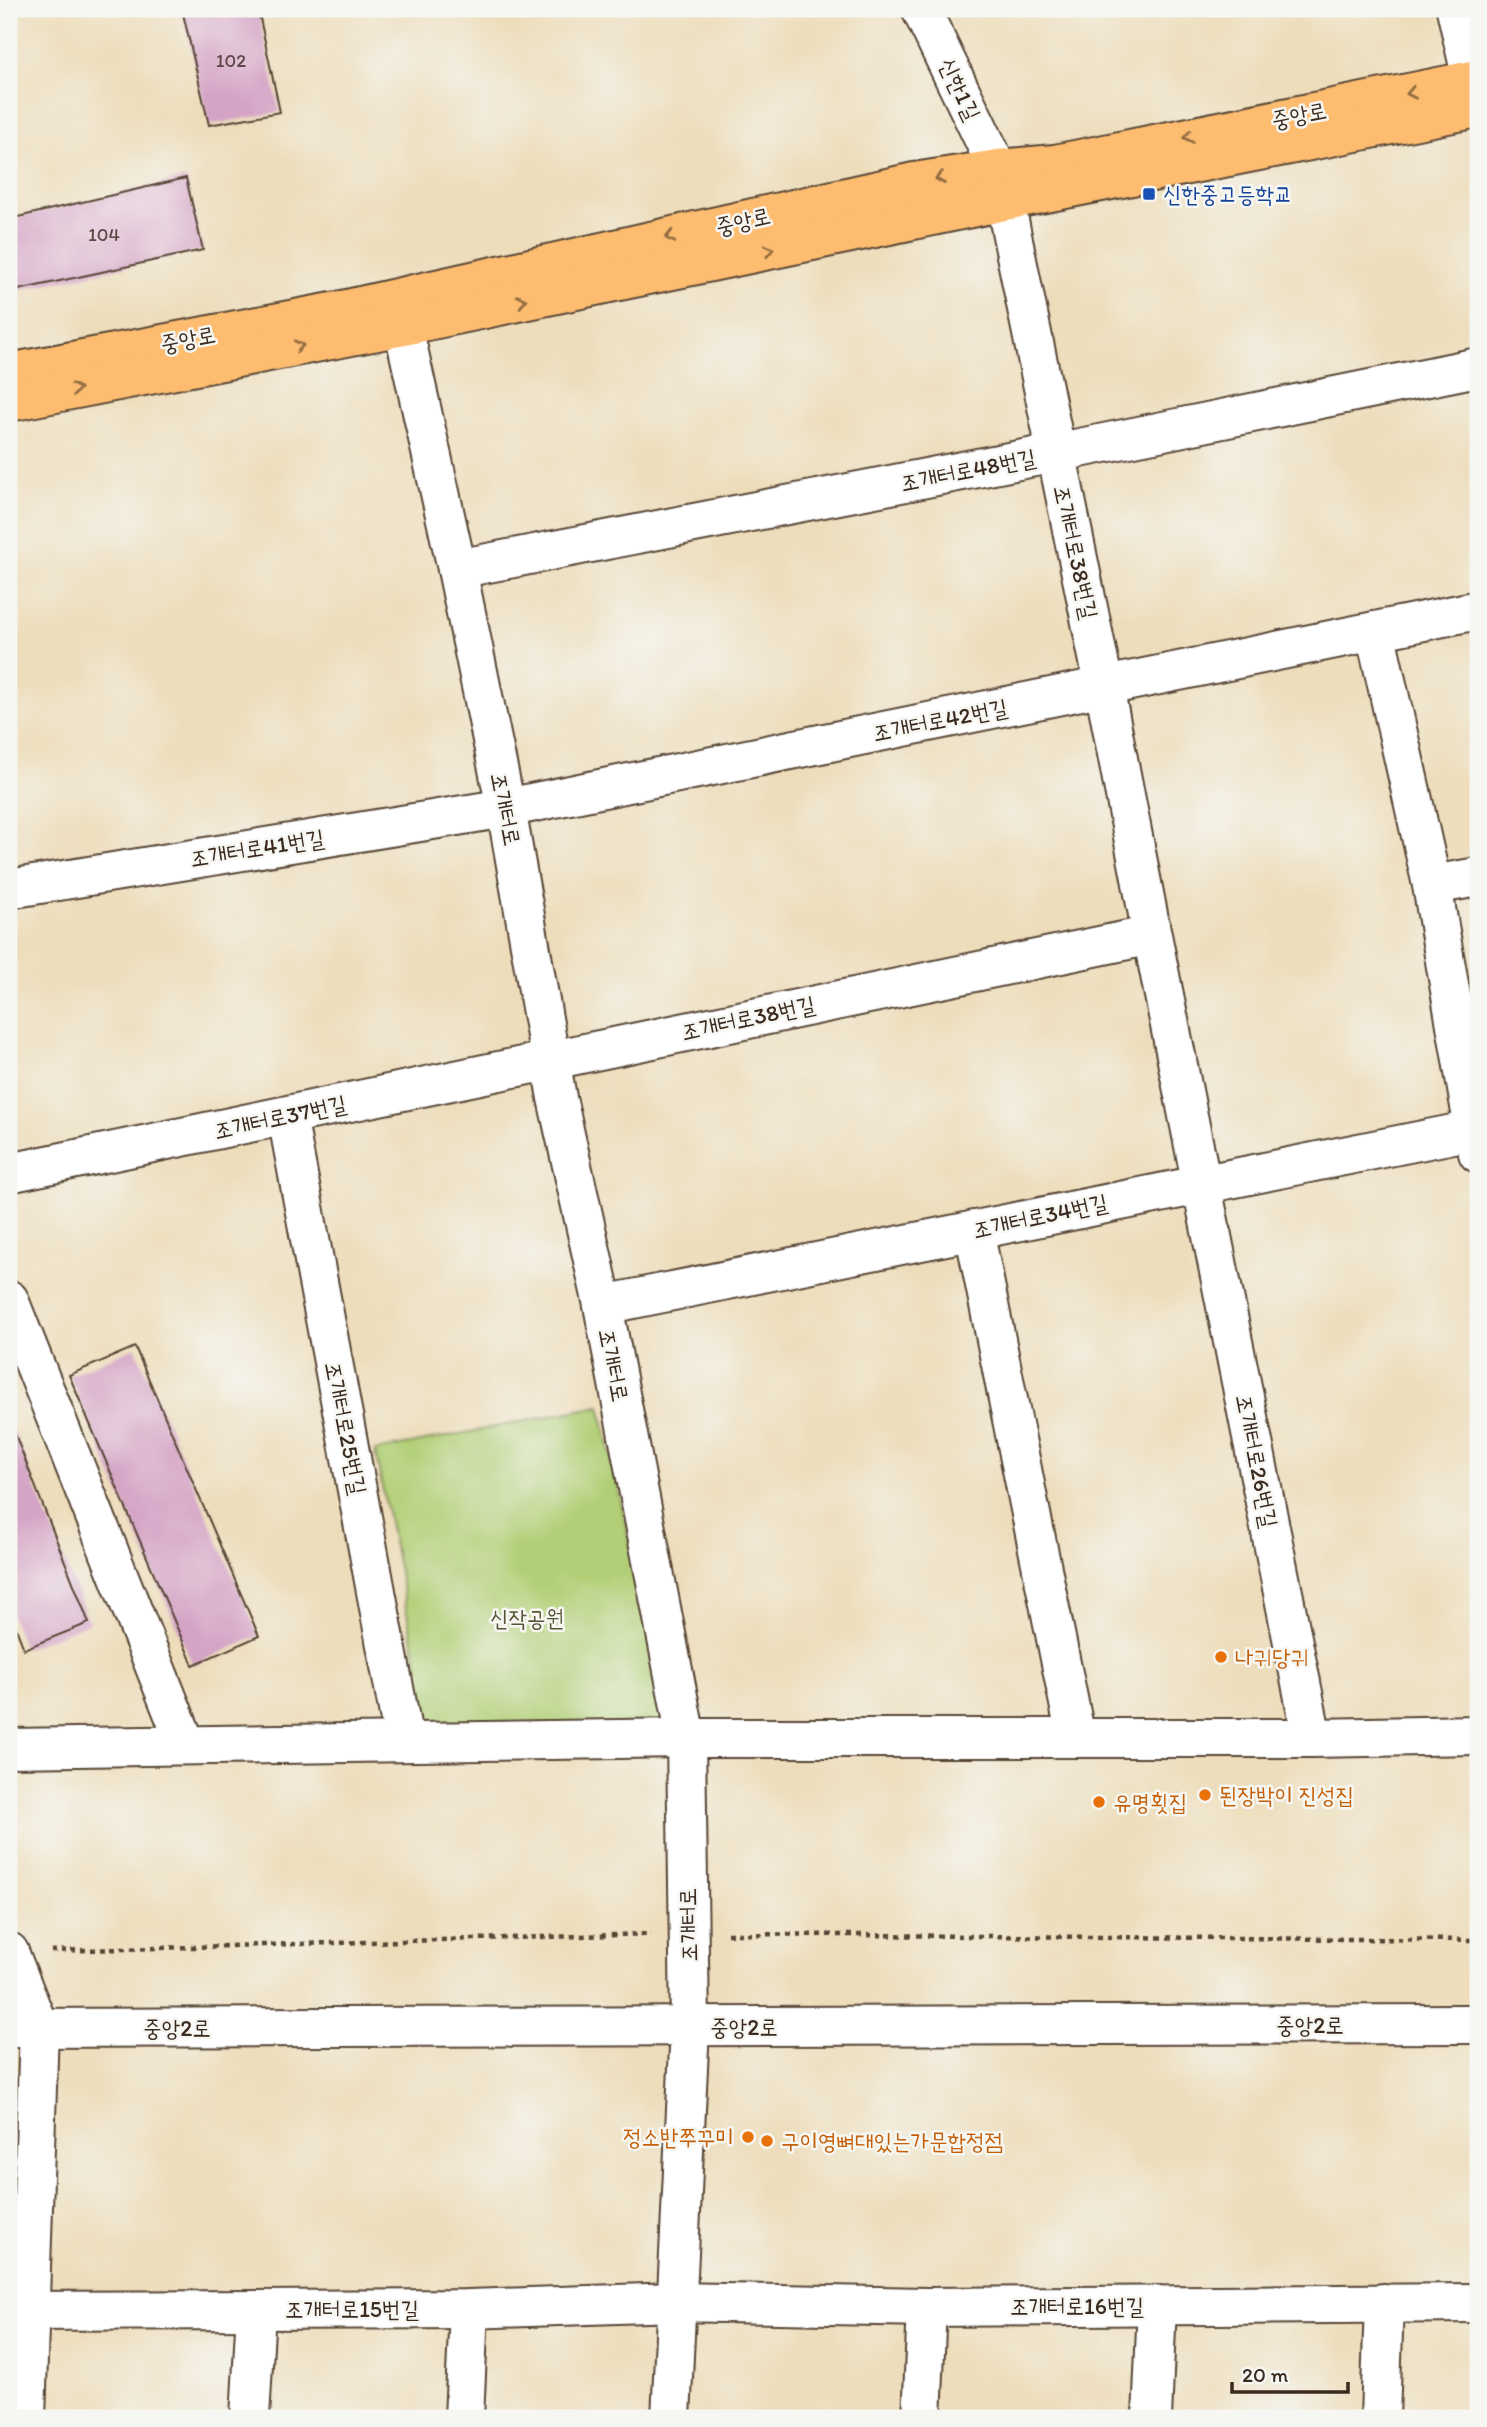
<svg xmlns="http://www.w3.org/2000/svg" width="1487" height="2427" viewBox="0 0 1487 2427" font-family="Itim,'Poor Story',sans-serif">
	<rect width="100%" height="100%" fill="#f6f6f2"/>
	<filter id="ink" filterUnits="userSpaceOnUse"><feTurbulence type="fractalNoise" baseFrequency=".0143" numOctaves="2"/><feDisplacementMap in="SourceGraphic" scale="14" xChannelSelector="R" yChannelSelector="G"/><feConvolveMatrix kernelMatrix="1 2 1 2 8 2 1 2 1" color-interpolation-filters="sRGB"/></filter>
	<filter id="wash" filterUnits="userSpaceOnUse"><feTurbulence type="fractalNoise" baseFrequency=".00686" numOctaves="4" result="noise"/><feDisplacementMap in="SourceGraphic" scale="28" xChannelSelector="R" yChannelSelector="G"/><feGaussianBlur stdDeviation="1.57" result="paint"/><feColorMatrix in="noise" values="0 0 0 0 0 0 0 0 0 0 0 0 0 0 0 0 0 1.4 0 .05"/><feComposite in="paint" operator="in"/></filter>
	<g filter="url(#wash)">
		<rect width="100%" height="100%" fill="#edddbb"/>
		<polygon fill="#b1cf76" stroke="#767c4a" stroke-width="2" points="600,1406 671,1730 434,1748 375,1451"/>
		<g id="blocks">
			<g fill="#d4a3c5">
				<polygon points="182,9 258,9 280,112 209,125"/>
				<polygon points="186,178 203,250 9,292 9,219"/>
				<polygon points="135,1347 259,1636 193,1665 69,1375"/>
				<polygon points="9,1419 89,1623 24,1649 9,1610"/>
			</g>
		</g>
	</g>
	<g filter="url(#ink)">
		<use href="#blocks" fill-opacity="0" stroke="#564536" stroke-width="2"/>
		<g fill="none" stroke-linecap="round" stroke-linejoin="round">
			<g stroke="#564536" stroke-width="42">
				<g id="minor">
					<polyline points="921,9 998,169 1005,201 1104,686 1152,935 1312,1738"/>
					<polyline points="1456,9 1472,80"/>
					<polyline points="403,326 457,569 506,808 557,1098 603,1305 686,1738 690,2027 671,2418"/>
					<polyline points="457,569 1055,453 1478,367"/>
					<polyline points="1375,631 1432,885 1478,1153"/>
					<polyline points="1432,885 1478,877"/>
					<polyline points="9,889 506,808 1478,610"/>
					<polyline points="287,1116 404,1741"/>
					<polyline points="9,1173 1152,935"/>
					<polyline points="974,1230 1076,1738"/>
					<polyline points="9,1300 186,1745"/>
					<polyline points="603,1305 1478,1129"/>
					<polyline points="9,1748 686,1738 1312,1738 1478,1735"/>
					<polyline points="9,1952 39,2028 26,2418"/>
					<polyline points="9,2028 1478,2024"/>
					<polyline points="9,2311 469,2309 676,2302 927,2307 1478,2303"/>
					<polyline points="250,2418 256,2310"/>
					<polyline points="464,2418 469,2309"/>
					<polyline points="922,2418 927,2307"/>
					<polyline points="1152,2418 1157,2305"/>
					<polyline points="1380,2418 1384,2303"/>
				</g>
			</g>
			<g stroke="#564536" stroke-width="42">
				<g id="major">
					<polyline points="9,373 338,311 914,182 998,169 1055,164 1478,79"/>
					<polyline points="9,402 403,326 1005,201 1478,108"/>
				</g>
			</g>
			<g stroke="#564536" stroke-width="4.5" stroke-dasharray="5 5" stroke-linecap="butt">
				<polyline points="727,1934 1478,1940"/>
				<polyline points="51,1951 651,1934"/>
			</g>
			<use href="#minor" stroke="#fff" stroke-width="38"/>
			<use href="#major" stroke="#fdbc6f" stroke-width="38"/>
		</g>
		<defs><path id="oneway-chevron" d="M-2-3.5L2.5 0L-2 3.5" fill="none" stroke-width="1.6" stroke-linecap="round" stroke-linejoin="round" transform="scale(1.75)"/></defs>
		<g stroke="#926c42">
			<use href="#oneway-chevron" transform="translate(1411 93) rotate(169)"/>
			<use href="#oneway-chevron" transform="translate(1188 137) rotate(169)"/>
			<use href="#oneway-chevron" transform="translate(940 178) rotate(171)"/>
			<use href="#oneway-chevron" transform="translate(670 237) rotate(167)"/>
			<use href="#oneway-chevron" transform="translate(769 250) rotate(-12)"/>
			<use href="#oneway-chevron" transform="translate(522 301) rotate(-12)"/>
			<use href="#oneway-chevron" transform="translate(299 346) rotate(-11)"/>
			<use href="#oneway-chevron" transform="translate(76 389) rotate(-11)"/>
		</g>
	</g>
	<rect fill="#1a4fb4" stroke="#f6f6f2" stroke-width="2.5" x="1142" y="187" width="14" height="14" rx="3.5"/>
	<g fill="#e8710a" stroke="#f6f6f2" stroke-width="2.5">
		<circle cx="1221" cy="1657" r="7"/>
		<circle cx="1205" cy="1795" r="7"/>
		<circle cx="1099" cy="1802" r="7"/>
		<circle cx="748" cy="2137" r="7"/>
		<circle cx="767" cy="2141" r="7"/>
	</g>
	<g text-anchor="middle" stroke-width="5" stroke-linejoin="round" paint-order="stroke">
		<g font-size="19" fill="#614848">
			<text x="231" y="67">102</text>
			<text x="104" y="241">104</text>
		</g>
		<g font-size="23" fill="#3b2a1e" stroke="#f6f6f2">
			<text transform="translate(960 89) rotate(65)" y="8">신한1길</text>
			<text transform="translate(1299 115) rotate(-11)" y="8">중앙로</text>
			<text transform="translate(743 221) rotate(-13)" y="8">중앙로</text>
			<text transform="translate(188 339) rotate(-11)" y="8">중앙로</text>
			<text transform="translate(968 470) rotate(-11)" y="8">조개터로48번길</text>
			<text transform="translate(1076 552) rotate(78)" y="8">조개터로38번길</text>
			<text transform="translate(940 720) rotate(-11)" y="8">조개터로42번길</text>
			<text transform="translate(506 809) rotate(79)" y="8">조개터로</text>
			<text transform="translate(257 848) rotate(-9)" y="8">조개터로41번길</text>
			<text transform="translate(748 1018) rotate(-12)" y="8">조개터로38번길</text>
			<text transform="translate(280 1117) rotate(-12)" y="8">조개터로37번길</text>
			<text transform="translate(1040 1216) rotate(-12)" y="8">조개터로34번길</text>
			<text transform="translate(614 1365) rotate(79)" y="8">조개터로</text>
			<text transform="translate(346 1428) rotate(79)" y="8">조개터로25번길</text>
			<text transform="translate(1257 1461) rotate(79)" y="8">조개터로26번길</text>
			<text transform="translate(688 1925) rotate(-91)" y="8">조개터로</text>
			<text x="1310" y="2033">중앙2로</text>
			<text x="744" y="2035">중앙2로</text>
			<text x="177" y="2036">중앙2로</text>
			<text x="1077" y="2314">조개터로16번길</text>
			<text x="352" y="2317">조개터로15번길</text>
		</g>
		<g font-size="23" fill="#164399" stroke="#f6f6f2" text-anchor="start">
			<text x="1163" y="202">신한중고등학교</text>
		</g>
		<g font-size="23" fill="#585334" stroke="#f6f6f2">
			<text x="527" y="1626">신작공원</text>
		</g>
		<g font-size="23" fill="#c56008" stroke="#f6f6f2" text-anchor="start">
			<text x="1235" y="1665">나귀당귀</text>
			<text x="1219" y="1803">된장박이 진성집</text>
			<text x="1113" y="1810">유명횟집</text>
			<text x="734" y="2145" text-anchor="end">정소반쭈꾸미</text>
			<text x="781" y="2149">구이영뼈대있는가문합정점</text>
		</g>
	</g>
	<rect width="1487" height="2427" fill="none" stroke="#f6f6f2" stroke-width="35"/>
	<path d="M1232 2382v10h116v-10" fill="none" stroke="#3b2a1e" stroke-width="3.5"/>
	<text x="1242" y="2382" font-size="21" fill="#3b2a1e" stroke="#f6f6f2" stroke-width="5" paint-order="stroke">20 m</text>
</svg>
